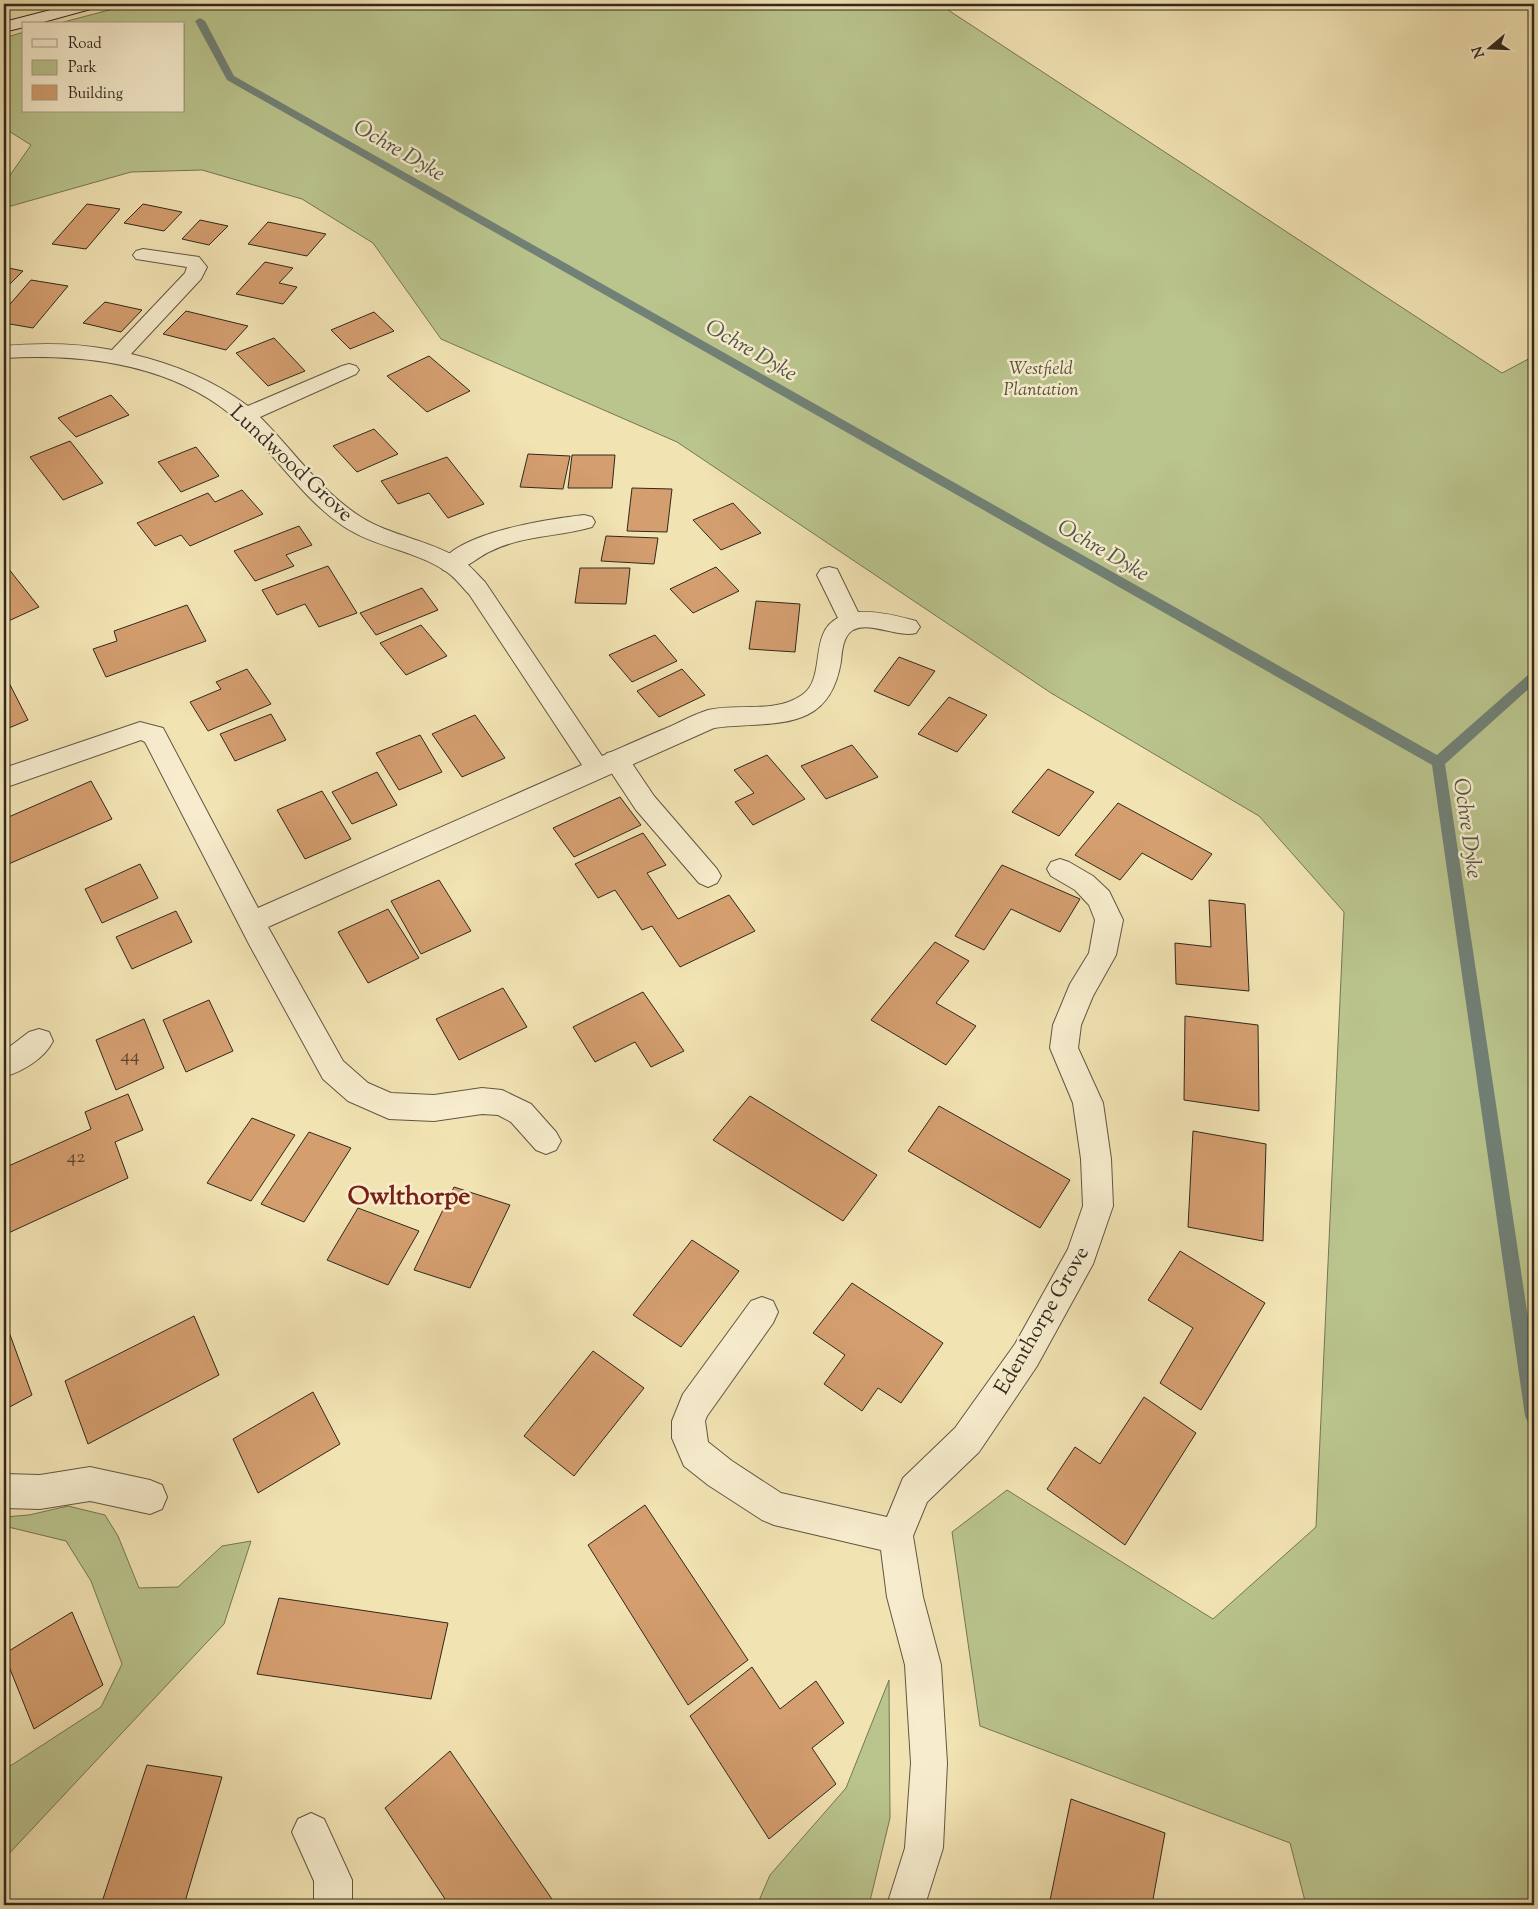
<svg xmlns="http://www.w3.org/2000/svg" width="1538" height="1909" viewBox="0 0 1538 1909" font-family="'Sorts Mill Goudy',serif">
	<rect width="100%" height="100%" fill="#f2e3b3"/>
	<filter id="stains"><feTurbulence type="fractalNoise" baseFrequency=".004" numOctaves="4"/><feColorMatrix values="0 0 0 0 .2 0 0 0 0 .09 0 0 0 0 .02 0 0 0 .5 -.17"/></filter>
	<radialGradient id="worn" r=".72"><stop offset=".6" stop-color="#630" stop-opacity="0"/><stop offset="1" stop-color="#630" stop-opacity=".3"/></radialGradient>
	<g fill="#bac48d" stroke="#757656">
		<polygon points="132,4 939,4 1502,373 1534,356 1534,1905 1306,1905 1290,1843 980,1726 952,1532 1007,1490 1213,1619 1316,1527 1344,912 1259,816 1051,693 677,442 441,339 373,243 302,199 202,170 131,172 4,208 4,184 31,145 4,128 4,38 24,32 24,111 184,111 184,24 56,24"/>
		<polygon points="68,1506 105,1515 118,1536 139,1588 178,1587 222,1546 251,1541 224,1624 4,1859 4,1770 101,1707 122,1664 91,1581 66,1541 4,1526 4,1517 29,1515"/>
		<polygon points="889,1680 890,1818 869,1905 757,1905 770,1875 846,1788"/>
	</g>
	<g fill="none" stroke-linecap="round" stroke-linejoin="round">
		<polygon fill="#718177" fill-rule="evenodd" points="200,18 205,21 234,76 1437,755 1529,674 1534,672 1534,684 1445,764 1534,1358 1534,1425 1528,1422 1525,1416 1432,765 227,80 195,21"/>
	</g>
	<g fill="#d49e6f" stroke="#30281e">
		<polygon points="87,204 120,209 86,249 52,244"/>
		<polygon points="143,204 182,212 164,231 124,223"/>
		<polygon points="200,220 228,226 209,245 182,239"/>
		<polygon points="268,222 326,234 307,256 248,244"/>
		<polygon points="265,262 293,268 279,283 297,287 283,304 236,294"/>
		<polygon points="4,267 23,271 4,290"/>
		<polygon points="31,280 68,286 33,328 4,323 4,311"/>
		<polygon points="105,302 142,310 121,332 83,323"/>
		<polygon points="186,311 248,326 226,350 163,334"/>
		<polygon points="374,312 394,331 350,349 331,330"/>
		<polygon points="274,338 305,371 268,386 236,353"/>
		<polygon points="429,356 470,391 427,412 387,376"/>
		<polygon points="111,395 129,415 76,437 58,418"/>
		<polygon points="374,429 398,454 357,472 333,446"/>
		<polygon points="70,441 103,483 63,500 30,457"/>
		<polygon points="196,447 219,476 181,492 158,462"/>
		<polygon points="528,454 570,456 563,489 520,487"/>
		<polygon points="572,455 615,455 612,488 568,488"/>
		<polygon points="447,457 484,504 448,518 429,493 398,504 381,481"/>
		<polygon points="632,488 672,489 667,532 627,531"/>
		<polygon points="242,490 263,514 190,546 181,535 155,546 137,523 208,493 215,502"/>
		<polygon points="733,503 761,533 721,550 693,520"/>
		<polygon points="299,526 312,545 286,555 294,566 255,581 234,551"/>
		<polygon points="606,536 658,538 654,564 601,561"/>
		<polygon points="4,563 39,607 4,623"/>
		<polygon points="328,566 357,613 319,627 305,604 277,615 262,590"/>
		<polygon points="716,567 739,591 693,613 670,589"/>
		<polygon points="580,568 630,568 626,604 575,603"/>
		<polygon points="422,588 438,610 376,635 360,613"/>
		<polygon points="756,601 800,604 795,652 749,649"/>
		<polygon points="187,605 206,641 106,677 93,649 117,641 114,631"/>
		<polygon points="421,625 447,656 406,675 380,643"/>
		<polygon points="655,635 677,661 632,682 609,655"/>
		<polygon points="899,657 935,671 909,706 874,691"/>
		<polygon points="247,669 271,704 208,731 190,702 221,689 216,682"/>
		<polygon points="682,669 705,695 659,717 637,691"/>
		<polygon points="4,673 28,720 4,730"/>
		<polygon points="949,697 987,715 957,752 918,734"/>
		<polygon points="271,714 286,740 235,761 220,734"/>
		<polygon points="475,715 505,758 462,777 432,734"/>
		<polygon points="420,735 442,772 399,790 376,753"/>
		<polygon points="852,745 878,777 826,799 801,766"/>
		<polygon points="767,755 805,799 753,825 735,802 754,793 734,770"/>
		<polygon points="1048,769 1094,792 1059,836 1012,812"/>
		<polygon points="377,772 397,805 352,824 332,792"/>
		<polygon points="91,781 112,819 4,866 4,819"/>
		<polygon points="322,791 351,839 305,859 277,810"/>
		<polygon points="620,797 641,825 574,857 553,828"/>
		<polygon points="1118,803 1212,854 1192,880 1142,853 1120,880 1075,855"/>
		<polygon points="643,833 666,865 647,873 678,919 729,895 755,931 680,967 652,926 642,930 615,890 598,898 575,864"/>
		<polygon points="140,864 158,898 102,923 85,889"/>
		<polygon points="1002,865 1080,899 1060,932 1011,909 984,950 955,936"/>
		<polygon points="439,880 471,931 421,954 391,901"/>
		<polygon points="1209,900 1245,904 1249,991 1176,984 1175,943 1211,947"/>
		<polygon points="388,909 419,958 368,983 338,932"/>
		<polygon points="176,911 192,942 132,969 116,937"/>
		<polygon points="935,942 969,961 936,1003 976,1026 946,1065 871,1020"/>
		<polygon points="503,988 527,1027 459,1060 436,1019"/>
		<polygon points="643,992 684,1051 651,1067 635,1042 595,1062 573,1027"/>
		<polygon points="209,1000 233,1051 186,1072 163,1020"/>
		<polygon points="1185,1016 1258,1025 1259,1111 1184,1100"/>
		<polygon points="144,1019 164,1068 116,1090 96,1040"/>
		<polygon points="128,1094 143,1130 115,1142 128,1178 4,1235 4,1195 6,1193 4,1186 4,1168 91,1129 85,1112"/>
		<polygon points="750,1096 877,1175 843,1221 713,1140"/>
		<polygon points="939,1106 1070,1180 1040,1228 908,1151"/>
		<polygon points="252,1118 295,1135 251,1201 207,1183"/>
		<polygon points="1193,1131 1266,1144 1263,1241 1188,1227"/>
		<polygon points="309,1132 351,1148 304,1222 261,1204"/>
		<polygon points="454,1187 510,1205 470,1288 414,1270"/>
		<polygon points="358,1208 419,1231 388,1285 327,1260"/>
		<polygon points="692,1240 739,1271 681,1347 633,1315"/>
		<polygon points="1180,1251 1265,1303 1201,1410 1160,1383 1193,1328 1148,1300"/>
		<polygon points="852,1283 943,1343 901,1403 878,1388 862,1411 824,1384 845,1355 813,1333"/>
		<polygon points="194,1316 219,1375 88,1444 65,1381"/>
		<polygon points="9,1332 32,1395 4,1410 4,1335"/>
		<polygon points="593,1351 644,1388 574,1476 524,1436"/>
		<polygon points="313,1392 340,1444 258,1493 233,1439"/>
		<polygon points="1144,1397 1196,1433 1125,1545 1047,1489 1075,1447 1100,1464"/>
		<polygon points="645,1505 748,1660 688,1705 588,1545"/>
		<polygon points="279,1598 448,1623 431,1699 257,1674"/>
		<polygon points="72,1612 103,1685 34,1729 4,1654"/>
		<polygon points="752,1667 780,1709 816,1681 844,1723 812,1748 836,1784 769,1839 690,1716"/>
		<polygon points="450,1751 556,1905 449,1905 385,1808"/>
		<polygon points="147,1765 222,1777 184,1905 101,1905"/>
		<polygon points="1071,1799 1165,1833 1152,1905 1049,1905"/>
	</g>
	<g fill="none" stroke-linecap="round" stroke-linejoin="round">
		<g stroke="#605743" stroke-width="2">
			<g id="lane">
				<path d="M584,515L592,517L595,522L592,527C558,537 524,535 491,551C475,558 461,575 443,570L440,564C459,532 549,519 584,515Z"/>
				<polygon points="616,751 625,753 654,796 717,869 721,876 717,883 708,887 699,883 636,810 603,760 607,753"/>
			</g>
		</g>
		<g stroke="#605743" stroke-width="2">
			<g id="street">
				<path d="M143,249L199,257L207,267L201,279L131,354C174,364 213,380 248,406L342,366L349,364L356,366L359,370L356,374L260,417C293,450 321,492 361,517C391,536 429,540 460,559C470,565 477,574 485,582L602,756C625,746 647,736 669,727C682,721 695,714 708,710C739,703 774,714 802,695C827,678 808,633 838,618L817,575L821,569L829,567L837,569L858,612C878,611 898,616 916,621L920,627L916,633C897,638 870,621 853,630C843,636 842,651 841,661C829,736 771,720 714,728L268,927L343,1061L368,1083L391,1093L434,1095L482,1088L502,1090L531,1104L556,1132L561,1141L556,1150L546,1154L536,1150L511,1122L498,1115L482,1114L434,1121L389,1119L348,1101L323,1079L250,946L145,742L141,740L4,788V768L140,722L163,728L258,908L582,765L469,594C461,586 454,576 444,570C413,550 374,547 343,526C306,501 281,463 250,432C186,366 92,353 4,358V346C40,343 76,343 112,350L185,273L187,267L136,259L133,255L136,251Z"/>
				<polygon points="1060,859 1069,862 1093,876 1109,891 1123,920 1116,955 1093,996 1081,1025 1078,1048 1103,1103 1111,1159 1113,1206 1093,1264 1037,1366 979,1452 927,1502 913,1536 923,1597 941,1665 947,1763 943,1848 925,1905 887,1905 905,1848 911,1763 905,1665 887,1597 881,1550 774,1525 762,1520 708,1485 684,1466 672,1438 672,1421 683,1394 751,1301 762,1297 773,1301 778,1312 773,1323 707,1416 705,1421 708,1442 732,1461 781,1493 887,1517 903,1478 955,1428 1015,1344 1068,1249 1083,1206 1081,1159 1073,1103 1050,1048 1053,1025 1070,984 1089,953 1095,920 1089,905 1075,890 1051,876 1047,869 1051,862"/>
				<path d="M39,1029L49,1032L53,1041C44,1059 23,1071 4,1077V1051L29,1032Z"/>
				<polygon points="90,1467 150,1480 162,1485 167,1497 162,1509 150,1514 90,1501 40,1509 4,1508 4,1474 40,1475"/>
				<polygon points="311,1813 324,1819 352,1880 352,1905 314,1905 314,1881 292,1832 298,1819"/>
			</g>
		</g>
		<g stroke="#30281e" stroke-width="2">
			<polygon id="secondary" points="74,4 100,4 98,7 36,24 24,24 24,27 4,32 4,22"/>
		</g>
		<use href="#lane" fill="#f7edce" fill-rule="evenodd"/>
		<use href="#street" fill="#f7edce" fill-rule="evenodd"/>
		<use href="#secondary" fill="#f7edce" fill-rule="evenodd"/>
	</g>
	<g text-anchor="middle" stroke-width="5" stroke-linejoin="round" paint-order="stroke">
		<g font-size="18" font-style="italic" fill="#524f3a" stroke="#f7edce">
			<text x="1041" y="374">Westfield<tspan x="1041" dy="21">Plantation</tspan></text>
		</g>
		<g font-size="19" fill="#594632">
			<text x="130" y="1061">44</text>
			<text x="76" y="1162">42</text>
		</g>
		<g font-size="21" fill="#30281e" stroke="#f7edce">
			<text transform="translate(292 463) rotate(43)" y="7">Lundwood Grove</text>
			<text transform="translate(1041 1320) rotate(-60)" y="7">Edenthorpe Grove</text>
		</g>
		<g font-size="22" font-style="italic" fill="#50554a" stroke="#f7edce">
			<text transform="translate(400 149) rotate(30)" y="8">Ochre Dyke</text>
			<text transform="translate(752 349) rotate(30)" y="8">Ochre Dyke</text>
			<text transform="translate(1104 549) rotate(30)" y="8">Ochre Dyke</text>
			<text transform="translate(1469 828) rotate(82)" y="8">Ochre Dyke</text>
		</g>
		<g font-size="26" font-weight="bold" fill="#7a1f14" stroke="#f7edce">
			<text x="409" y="1204">Owlthorpe</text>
		</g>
	</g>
	<rect width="1538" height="1909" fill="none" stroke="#f2e3b3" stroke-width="20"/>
	<rect x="5" y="5" width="1528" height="1899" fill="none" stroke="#30281e" stroke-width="2.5"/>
	<rect x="10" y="10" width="1518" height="1889" fill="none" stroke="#30281e"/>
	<rect x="22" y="22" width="162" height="90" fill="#f7edce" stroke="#a79e88"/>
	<rect x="32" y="39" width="25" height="8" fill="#f7edce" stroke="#a79e88"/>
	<text x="68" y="48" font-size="15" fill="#30281e">Road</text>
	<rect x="32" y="60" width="25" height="15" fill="#bac48d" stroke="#a79e88"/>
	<text x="68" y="72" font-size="15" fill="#30281e">Park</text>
	<rect x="32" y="85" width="25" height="15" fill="#d49e6f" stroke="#a79e88"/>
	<text x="68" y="98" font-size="15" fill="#30281e">Building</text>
	<g transform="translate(1490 48) rotate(251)" stroke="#f7edce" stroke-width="4" paint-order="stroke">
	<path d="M0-4L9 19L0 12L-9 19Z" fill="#30281e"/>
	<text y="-8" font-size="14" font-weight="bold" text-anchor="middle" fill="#30281e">N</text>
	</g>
	<rect width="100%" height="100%" filter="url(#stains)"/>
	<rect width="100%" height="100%" fill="url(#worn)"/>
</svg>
